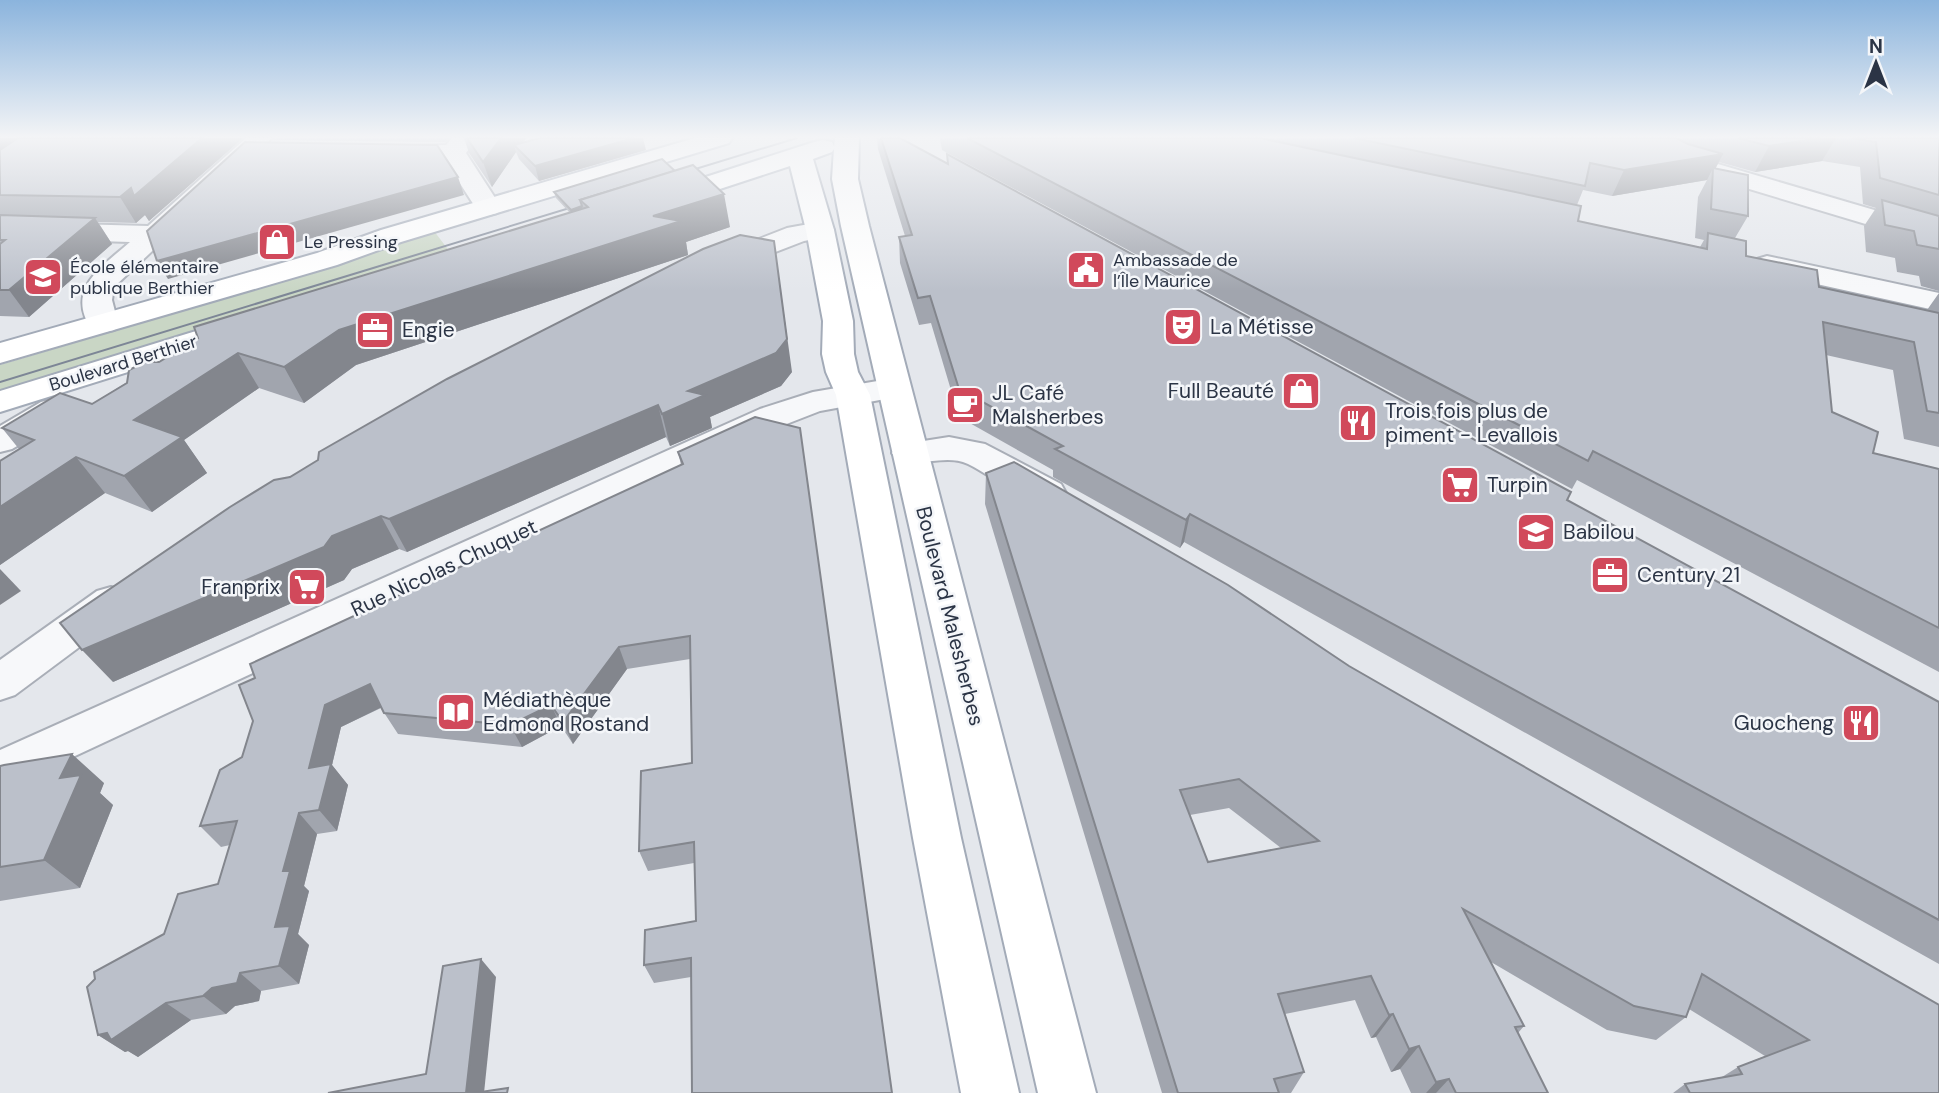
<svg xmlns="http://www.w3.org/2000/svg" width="1939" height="1093" viewBox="0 0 1939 1093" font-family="'DM Sans',sans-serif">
	<rect width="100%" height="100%" fill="#e4e7ec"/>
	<polygon fill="#c9d6c5" points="434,231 453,256 343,285 0,391 0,365 325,268"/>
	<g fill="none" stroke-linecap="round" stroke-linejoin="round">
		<g stroke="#a9aeb7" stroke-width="4">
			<g id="street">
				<path d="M246,138H272L114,287L112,300L118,323L114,330L103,332L92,330C64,289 103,266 130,242L0,238V222L148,226Z"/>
				<polygon points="452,138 477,138 466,153 501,207 497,213 488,215 479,213 445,160 383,157 380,152 383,147 446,145"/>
				<polygon points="1641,138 1665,138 1676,147 1694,157 1939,229 1939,246 1676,167 1654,155"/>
				<polygon points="820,222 830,224 834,230 830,236 804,241 726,271 716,268 712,262 716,256 787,228"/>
				<polygon points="1767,256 1939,293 1939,311 1757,271 1753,265 1757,259"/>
				<polygon points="895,378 907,381 911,388 907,395 820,411 784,425 0,791 0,750 760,409 813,392"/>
				<polygon points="53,399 65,402 70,410 65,418 12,449 0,452 0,426 41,402"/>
				<path d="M949,437L985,444L1061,484L1066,493L1061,502C1029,511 996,477 968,464C946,454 920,467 898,461L892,453L898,445Z"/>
				<polygon points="111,587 125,591 131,602 125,613 15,695 0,700 0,660 97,591"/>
			</g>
		</g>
		<g stroke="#a3abb8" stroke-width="4">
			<g id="primary">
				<polygon points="695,138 732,138 729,143 401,242 337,265 0,363 0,343 317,253 381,230"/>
				<polygon points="835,138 859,138 858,179 869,226 1096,1093 1038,1093 841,226 832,179 834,149 832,152 813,159 834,230 853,321 854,354 858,372 870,395 961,838 1019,1093 961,1093 913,838 836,395 826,372 822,354 823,321 806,230 790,166 665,207 656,205 652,199 656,193 814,142 823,140 832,142 834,146"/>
				<polygon points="245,316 256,318 260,325 256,332 0,412 0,391"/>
			</g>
		</g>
		<use href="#street" fill="#f7f8fa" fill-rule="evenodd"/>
		<use href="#primary" fill="#fff" fill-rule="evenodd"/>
		<g stroke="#7d8696" stroke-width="2">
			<polyline points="679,174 797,138"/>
			<polyline points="0,382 586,203"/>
		</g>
	</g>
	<g fill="#a1a5ae" fill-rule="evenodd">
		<polygon points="0,138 243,138 149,221 145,215 136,223 98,222 112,244 29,317 0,316"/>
		<polygon points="272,138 450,138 445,142 274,140"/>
		<polygon points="464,138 526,138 523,143 646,150 539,181 519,159 516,152 492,187 469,153"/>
		<polygon points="877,138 900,138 947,163 947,154 1567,500 1939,702 1939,964 1184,542 1180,548 1053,477 1053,470 959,417 931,323 919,325 900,263 899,237 905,236 878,149"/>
		<path d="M940,138H1939V291L1921,286L1919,276L1897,272L1895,258L1866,252L1864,226L1876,208L1863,204L1860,167L1822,161L1755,172L1719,162L1715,169L1748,216L1735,238L1746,256L1819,287L1927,310L1939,293V447L1904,439L1893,370L1826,355L1832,412L1873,453L1939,469V672L1577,480L1572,489L942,150ZM1707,180L1698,197L1695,238L1704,240L1700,247L1578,221L1577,205L1583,190L1612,196Z"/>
		<polygon points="554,192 730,227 686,242 688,255 356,365 304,403 259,388 184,440 207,473 152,512 105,493 0,565 0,461 19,449 2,428 92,404 159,362 570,213 556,198"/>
		<polygon points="792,372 781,386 710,417 712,428 670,446 666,437 407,552 399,549 352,569 344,580 113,682 290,477"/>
		<polygon points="755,417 691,977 654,983 644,965 696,921 694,863 648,871 639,851 692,763 690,659 627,669 573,744 561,726 522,747 398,734 381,708 341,727 332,765 348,785 337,831 317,834 304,886 309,891 298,934 309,945 299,984 261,991 259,1001 235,1006 226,1014 191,1020 138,1057 128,1051 125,1052 98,1035 164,934 218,884 230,845 221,847 200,826 242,757 681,465 678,452"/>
		<path d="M986,473L1349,666L1939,1093H1673L1685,1084L1722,1077L1738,1067L1765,1056L1689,1009L1686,1017L1656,1040L1607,1030L1491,962L1524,1026L1518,1033L1548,1093H1411L1400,1069L1391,1072L1376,1037L1371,1038L1355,1000L1285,1014L1304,1072L1291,1093H1162L985,504ZM1229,808L1281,848L1208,862L1190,815Z"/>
		<polygon points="0,766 104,783 100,793 113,805 80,888 0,901"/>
	</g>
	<g fill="#83868d">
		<polygon points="0,138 30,138 0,158"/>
		<polygon points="202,138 243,138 149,221 145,215 136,223 120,197 131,188"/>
		<polygon points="501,138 526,138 518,149 514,145 516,152 492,187 483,162"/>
		<polygon points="634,138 643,138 646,150 539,181 535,166"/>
		<polygon points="1821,138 1836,138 1822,161 1755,172 1769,146"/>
		<polygon points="1723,154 1713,173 1713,168 1707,180 1612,196 1624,170"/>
		<polygon points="458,177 464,195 168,279 157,261"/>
		<polygon points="724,194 730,227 686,242 688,255 356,365 304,403 284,367 339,330 653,216"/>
		<polygon points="582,206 584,212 573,216 571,210"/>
		<polygon points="95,218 112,244 29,317 9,290"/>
		<polygon points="774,241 792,372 781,386 710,417 712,428 670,446 662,414"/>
		<polygon points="238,353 259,388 184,440 207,473 152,512 124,476 134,420"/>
		<polygon points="658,405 666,437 407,552 389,519"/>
		<polygon points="76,457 105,493 0,565 0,507"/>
		<polygon points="1190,514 1184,542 1180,548 1186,520"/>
		<polygon points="381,516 399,549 352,569 344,580 113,682 82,650 332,536"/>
		<polygon points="0,569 21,591 0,605"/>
		<polygon points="619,647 627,669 573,744 563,722"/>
		<polygon points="370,684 384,706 341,727 332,765 348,785 337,831 319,810 309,768 325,705"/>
		<polygon points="551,705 561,726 522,747 510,725"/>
		<polygon points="72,754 104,783 100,793 113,805 80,888 44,860 60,778"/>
		<polygon points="299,813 317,834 304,886 309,891 298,934 309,945 299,984 279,966 275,927 283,871"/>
		<polygon points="481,959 496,977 484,1093 466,1093"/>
		<polygon points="240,973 261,991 259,1001 235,1006 226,1014 203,996 212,988"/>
		<polygon points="166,1003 191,1020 138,1057 128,1051 125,1052 98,1035"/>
		<polygon points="1393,1014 1376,1037 1371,1038 1389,1015"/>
		<polygon points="1419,1046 1400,1069 1391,1072 1409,1049"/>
		<polygon points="1449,1079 1436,1093 1426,1093 1436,1082"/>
	</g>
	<g fill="#bbc0ca" stroke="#83868d" stroke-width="2" fill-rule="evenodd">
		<polygon points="18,138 202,138 134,196 131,188 120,197 0,195 0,150"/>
		<polygon points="467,138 501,138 483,162"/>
		<polygon points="540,138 634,138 535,166 514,145"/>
		<polygon points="881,138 900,138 948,164 947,154 1571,492 1567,500 1939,702 1939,920 1190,514 1186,520 1055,449 1063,446 959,389 930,296 918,298 899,237 912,235"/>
		<polygon points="967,138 1260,138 1581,206 1578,221 1707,249 1708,233 1746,241 1746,256 1817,270 1819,287 1939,313 1939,413 1927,411 1914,342 1823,322 1832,412 1878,432 1873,453 1939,469 1939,628 1593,451 1588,461"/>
		<polygon points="1354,138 1676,138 1688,144 1723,154 1624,170 1590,163 1585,186"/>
		<polygon points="1738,138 1821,138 1769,146"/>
		<polygon points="1852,138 1939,138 1939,195 1880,178 1876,142"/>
		<polygon points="245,142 437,145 458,177 157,261 147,231"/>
		<polygon points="662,159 675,171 580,200 582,206 571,210 554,192"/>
		<polygon points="693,165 724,194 653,216 681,221 339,330 284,367 238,353 134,420 182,437 124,476 76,457 0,507 0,461 34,440 2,428 60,393 92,404 127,383 129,370 145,362 159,362 198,338 194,327 588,207 580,200"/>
		<polygon points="1713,168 1748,175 1748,216 1711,209"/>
		<polygon points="1882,200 1939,216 1939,249 1917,245 1914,231 1885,225"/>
		<polygon points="0,215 95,218 9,290 0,290 0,244 5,240 0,240"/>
		<polygon points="740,235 774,241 787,339 776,353 688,391 705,395 662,414 658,405 389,519 381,516 332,536 324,547 82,650 60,623 230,507 274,480 290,477 318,460 319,452 447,379 703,249"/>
		<polygon points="755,417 800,428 892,1093 692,1093 691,958 644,965 645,930 696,921 694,842 639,851 641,771 692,763 690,636 619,647 563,722 551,705 510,725 384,713 370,684 325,705 309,768 331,764 319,810 299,813 283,871 290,871 275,927 290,926 279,966 240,973 237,983 212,988 203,996 166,1003 111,1040 107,1033 98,1035 87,987 95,979 94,972 164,934 178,894 218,884 237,821 200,826 220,770 242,757 253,721 239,685 255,678 250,664 683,464 678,452"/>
		<path d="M1014,462L1228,585L1349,666L1939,1005V1093H1690L1685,1084L1742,1074L1738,1067L1809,1040L1702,974L1686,1017L1634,1006L1463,909L1524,1026L1515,1027L1548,1093H1456L1449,1079L1436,1082L1419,1046L1409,1049L1393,1014L1389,1015L1371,976L1278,994L1304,1072L1274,1079L1279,1093H1178L986,473ZM1239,779L1319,841L1208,862L1180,790Z"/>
		<polygon points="72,754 60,778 81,775 44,860 0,867 0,766 4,765"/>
		<polygon points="481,959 466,1093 328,1093 426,1074 443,966"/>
		<polygon points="508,1088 507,1093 474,1093"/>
	</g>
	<linearGradient id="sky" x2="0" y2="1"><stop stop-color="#8bb4dd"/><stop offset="0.47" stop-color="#f3f4f6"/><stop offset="1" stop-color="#f3f4f6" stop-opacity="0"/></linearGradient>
	<rect width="1939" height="291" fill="url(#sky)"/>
	<defs>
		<g id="shop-square" transform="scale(2.0125)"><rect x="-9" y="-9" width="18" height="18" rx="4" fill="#d1495b" stroke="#f4f6f9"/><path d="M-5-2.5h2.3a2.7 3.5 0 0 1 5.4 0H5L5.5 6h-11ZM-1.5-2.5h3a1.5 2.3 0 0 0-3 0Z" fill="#fff"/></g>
		<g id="civic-square" transform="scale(2.0125)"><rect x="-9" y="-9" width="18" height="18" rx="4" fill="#d1495b" stroke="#f4f6f9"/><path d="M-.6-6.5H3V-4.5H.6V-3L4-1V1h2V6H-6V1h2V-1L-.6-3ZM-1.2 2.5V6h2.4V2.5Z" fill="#fff"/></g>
		<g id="school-square" transform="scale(2.0125)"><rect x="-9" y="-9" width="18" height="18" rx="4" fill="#d1495b" stroke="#f4f6f9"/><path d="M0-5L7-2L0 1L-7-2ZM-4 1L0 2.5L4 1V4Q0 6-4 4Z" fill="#fff"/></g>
		<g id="theatre-square" transform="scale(2.0125)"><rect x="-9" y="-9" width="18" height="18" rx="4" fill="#d1495b" stroke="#f4f6f9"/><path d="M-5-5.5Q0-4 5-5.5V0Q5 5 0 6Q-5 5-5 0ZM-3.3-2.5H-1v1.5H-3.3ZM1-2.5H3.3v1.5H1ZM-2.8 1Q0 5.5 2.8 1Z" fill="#fff"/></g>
		<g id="office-square" transform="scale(2.0125)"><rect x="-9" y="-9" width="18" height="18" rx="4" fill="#d1495b" stroke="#f4f6f9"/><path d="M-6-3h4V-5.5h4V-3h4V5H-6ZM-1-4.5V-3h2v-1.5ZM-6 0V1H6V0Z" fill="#fff"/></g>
		<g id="cafe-square" transform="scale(2.0125)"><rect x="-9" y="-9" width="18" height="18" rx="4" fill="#d1495b" stroke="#f4f6f9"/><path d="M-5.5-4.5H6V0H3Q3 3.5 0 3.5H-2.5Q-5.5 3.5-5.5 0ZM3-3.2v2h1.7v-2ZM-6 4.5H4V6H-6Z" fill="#fff"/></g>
		<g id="restaurant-square" transform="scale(2.0125)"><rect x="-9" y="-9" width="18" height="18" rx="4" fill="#d1495b" stroke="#f4f6f9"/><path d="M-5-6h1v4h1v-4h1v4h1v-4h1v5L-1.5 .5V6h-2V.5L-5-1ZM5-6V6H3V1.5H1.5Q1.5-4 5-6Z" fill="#fff"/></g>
		<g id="supermarket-square" transform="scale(2.0125)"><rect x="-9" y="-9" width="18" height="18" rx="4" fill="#d1495b" stroke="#f4f6f9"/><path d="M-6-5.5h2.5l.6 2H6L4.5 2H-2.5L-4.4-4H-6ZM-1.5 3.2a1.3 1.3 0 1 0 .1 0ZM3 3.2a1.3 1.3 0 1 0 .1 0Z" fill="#fff"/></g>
		<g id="library-square" transform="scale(2.0125)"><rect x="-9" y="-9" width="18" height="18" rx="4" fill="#d1495b" stroke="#f4f6f9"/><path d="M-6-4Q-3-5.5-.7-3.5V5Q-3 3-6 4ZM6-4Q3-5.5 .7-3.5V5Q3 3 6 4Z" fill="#fff"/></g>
	</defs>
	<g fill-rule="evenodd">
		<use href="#shop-square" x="277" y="242"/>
		<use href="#civic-square" x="1086" y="270"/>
		<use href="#school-square" x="43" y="277"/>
		<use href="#theatre-square" x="1183" y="327"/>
		<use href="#office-square" x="375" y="330"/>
		<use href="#shop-square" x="1301" y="391"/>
		<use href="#cafe-square" x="965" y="405"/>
		<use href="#restaurant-square" x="1358" y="423"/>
		<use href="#supermarket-square" x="1460" y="485"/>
		<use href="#school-square" x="1536" y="532"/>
		<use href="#office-square" x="1610" y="575"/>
		<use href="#supermarket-square" x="307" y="587"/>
		<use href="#library-square" x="456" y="712"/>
		<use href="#restaurant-square" x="1861" y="723"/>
	</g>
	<g text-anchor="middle" stroke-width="5" stroke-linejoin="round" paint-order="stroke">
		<g font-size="18" fill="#2b3445" stroke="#f4f6f9" text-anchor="start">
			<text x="304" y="248">Le Pressing</text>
			<text x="1113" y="266">Ambassade de<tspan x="1113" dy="21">l’Île Maurice</tspan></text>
			<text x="70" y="273">École élémentaire<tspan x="70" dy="21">publique Berthier</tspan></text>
		</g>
		<g font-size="18" fill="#2b3445" stroke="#f4f6f9">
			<text transform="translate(123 363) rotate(-17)" y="6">Boulevard Berthier</text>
		</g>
		<g font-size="21" fill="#2b3445" stroke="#f4f6f9" text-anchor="start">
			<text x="1210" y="334">La Métisse</text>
			<text x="402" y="337">Engie</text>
			<text x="1274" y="398" text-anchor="end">Full Beauté</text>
			<text x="992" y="400">JL Café<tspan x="992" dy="24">Malsherbes</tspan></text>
			<text x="1385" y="418">Trois fois plus de<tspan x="1385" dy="24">piment - Levallois</tspan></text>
			<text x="1487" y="492">Turpin</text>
			<text x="1563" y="539">Babilou</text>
			<text x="1637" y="582">Century 21</text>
			<text x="280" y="594" text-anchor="end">Franprix</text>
			<text x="483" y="707">Médiathèque<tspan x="483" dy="24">Edmond Rostand</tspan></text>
			<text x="1834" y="730" text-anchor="end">Guocheng</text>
		</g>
		<g font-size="21" fill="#2b3445" stroke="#f4f6f9">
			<text transform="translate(444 568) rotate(-25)" y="7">Rue Nicolas Chuquet</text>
			<text transform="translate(950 616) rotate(76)" y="7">Boulevard Malesherbes</text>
		</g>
	</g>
	<g transform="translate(1876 63)" stroke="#f4f6f9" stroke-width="5" paint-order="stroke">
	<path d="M0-5L12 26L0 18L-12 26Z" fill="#2b3445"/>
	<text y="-10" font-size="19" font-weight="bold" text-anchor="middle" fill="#2b3445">N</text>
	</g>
</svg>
